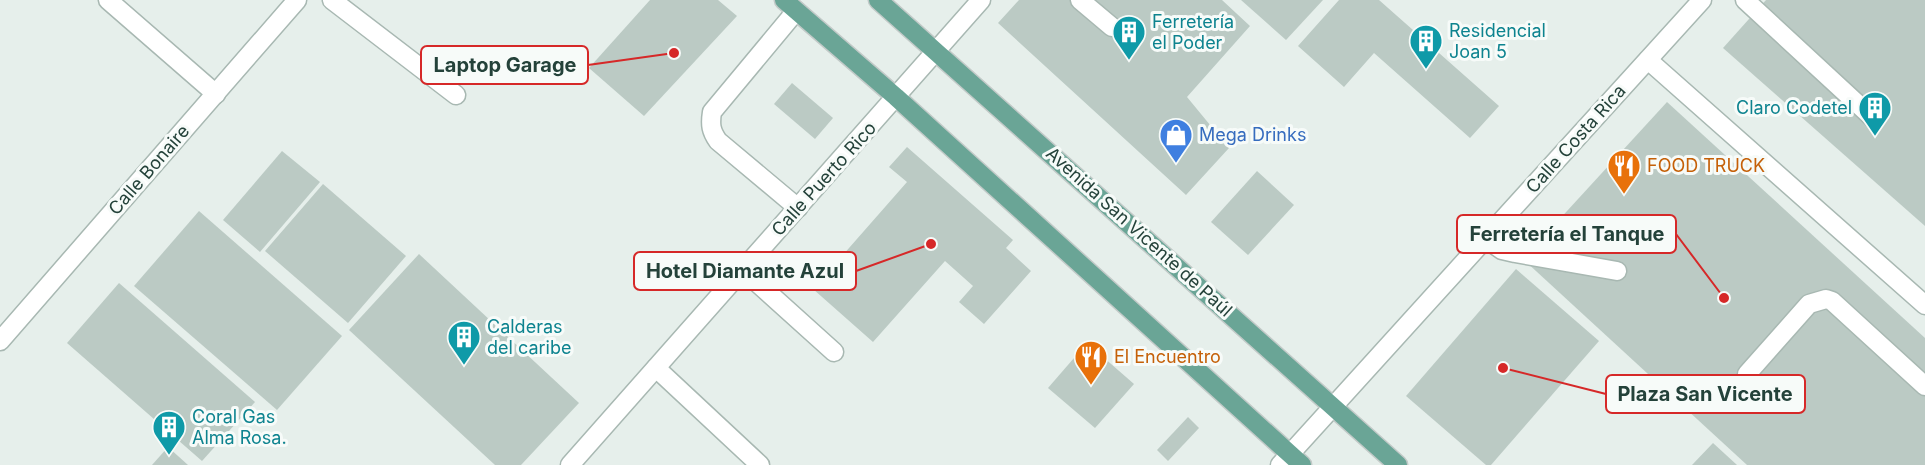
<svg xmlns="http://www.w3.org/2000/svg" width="1925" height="465" viewBox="0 0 1925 465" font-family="Inter,sans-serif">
	<rect width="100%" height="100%" fill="#e6efeb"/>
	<g fill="#bbcac4">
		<polygon points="650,0 718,0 737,16 644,116 589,68"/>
		<polygon points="1019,0 1222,0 1250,26 1187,97 1229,148 1186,195 998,23"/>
		<polygon points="1241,0 1323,0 1286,40"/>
		<polygon points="1339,0 1379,0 1499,106 1470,138 1374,53 1344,87 1298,46"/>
		<polygon points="1766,0 1925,0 1925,226 1723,48"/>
		<polygon points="792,83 833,118 815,139 774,104"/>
		<polygon points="1667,102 1925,338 1925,465 1747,465 1523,259"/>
		<polygon points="907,147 1013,240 1006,248 1031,271 984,324 959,302 973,286 945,261 873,342 813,289 907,182 889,167"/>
		<polygon points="282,151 320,182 260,252 223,220"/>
		<polygon points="1257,171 1294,205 1248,255 1211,222"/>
		<polygon points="323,184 406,256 348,323 265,251"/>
		<polygon points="199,211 342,336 277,410 134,286"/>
		<polygon points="419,254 579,403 521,465 495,465 349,330"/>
		<polygon points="1516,269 1599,341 1491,465 1486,465 1406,396"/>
		<polygon points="119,283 255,402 202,461 67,343"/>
		<polygon points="1087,343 1134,384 1095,428 1048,388"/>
		<polygon points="1188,417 1199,428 1168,461 1157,450"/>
		<polygon points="1713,443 1737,465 1692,465"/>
		<polygon points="168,447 188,465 152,465"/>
	</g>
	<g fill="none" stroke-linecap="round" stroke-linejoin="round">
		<g stroke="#a8b8b2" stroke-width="21">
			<g id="minor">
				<polyline points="108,0 216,94"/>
				<polyline points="332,0 456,95"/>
				<polyline points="1080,0 1112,27"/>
				<polyline points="1745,0 1875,120"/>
				<path d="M796,11L712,112C710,125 711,131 718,141L798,208"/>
				<polyline points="1648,60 1925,305"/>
				<polyline points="1486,239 1502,250 1515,253 1617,271"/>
				<polyline points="743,270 834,352"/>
				<polyline points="0,341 297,0"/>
				<polyline points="656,368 760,465"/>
				<polyline points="1747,374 1809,304 1826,299 1832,301 1925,386"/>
				<polyline points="570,465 981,0"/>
				<polyline points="1280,465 1702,0"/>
			</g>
		</g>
		<g stroke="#c2cac8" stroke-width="21">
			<g id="major">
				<polyline points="784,0 896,97 1302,465"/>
				<polyline points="878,0 1398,465"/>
			</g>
		</g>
		<use href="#minor" stroke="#fff" stroke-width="18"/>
		<use href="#major" stroke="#6aa596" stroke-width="18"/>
	</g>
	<defs>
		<g id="building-pin" transform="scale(1.725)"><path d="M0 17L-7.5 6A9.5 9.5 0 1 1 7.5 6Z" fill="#0f9aa8" stroke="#f7fbf9"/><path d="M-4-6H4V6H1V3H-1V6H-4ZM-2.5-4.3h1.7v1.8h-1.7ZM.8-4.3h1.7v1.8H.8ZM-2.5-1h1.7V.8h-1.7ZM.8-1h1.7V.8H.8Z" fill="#fff"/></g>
		<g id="shop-pin" transform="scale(1.725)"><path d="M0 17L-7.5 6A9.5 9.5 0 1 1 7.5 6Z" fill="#3f7fe0" stroke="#f7fbf9"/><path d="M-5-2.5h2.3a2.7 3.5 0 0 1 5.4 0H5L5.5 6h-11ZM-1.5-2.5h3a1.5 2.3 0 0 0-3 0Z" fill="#fff"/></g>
		<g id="restaurant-pin" transform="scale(1.725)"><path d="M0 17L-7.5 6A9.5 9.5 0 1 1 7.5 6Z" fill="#e8710a" stroke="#f7fbf9"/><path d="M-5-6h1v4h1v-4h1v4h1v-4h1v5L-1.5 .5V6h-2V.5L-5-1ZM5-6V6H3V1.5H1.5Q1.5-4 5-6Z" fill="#fff"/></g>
	</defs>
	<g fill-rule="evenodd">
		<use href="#building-pin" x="1129" y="32"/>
		<use href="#building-pin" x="1426" y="41"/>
		<use href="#building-pin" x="1875" y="108"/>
		<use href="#shop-pin" x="1176" y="135"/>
		<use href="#restaurant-pin" x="1624" y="166"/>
		<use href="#building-pin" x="464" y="337"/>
		<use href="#restaurant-pin" x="1091" y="357"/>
		<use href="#building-pin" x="169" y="427"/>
	</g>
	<g text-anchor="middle" stroke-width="6" stroke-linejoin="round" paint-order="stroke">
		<g font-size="18" fill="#0d838f" stroke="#f7fbf9" text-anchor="start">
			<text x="1152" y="28">Ferretería<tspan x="1152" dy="21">el Poder</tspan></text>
			<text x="1449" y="37">Residencial<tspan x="1449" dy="21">Joan 5</tspan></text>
			<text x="1852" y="114" text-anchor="end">Claro Codetel</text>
			<text x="487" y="333">Calderas<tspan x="487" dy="21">del caribe</tspan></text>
			<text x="192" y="423">Coral Gas<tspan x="192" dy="21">Alma Rosa.</tspan></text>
		</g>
		<g font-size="18" fill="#366cbe" stroke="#f7fbf9" text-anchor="start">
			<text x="1199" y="141">Mega Drinks</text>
		</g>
		<g font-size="18" fill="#24423a" stroke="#f7fbf9">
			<text transform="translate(1576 139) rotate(-48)" y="6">Calle Costa Rica</text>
			<text transform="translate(149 170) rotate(-49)" y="6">Calle Bonaire</text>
			<text transform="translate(824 179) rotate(-48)" y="6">Calle Puerto Rico</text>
			<text transform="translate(1139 232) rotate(42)" y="6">Avenida San Vicente de Paúl</text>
		</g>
		<g font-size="18" fill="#c56008" stroke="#f7fbf9" text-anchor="start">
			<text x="1647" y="172">FOOD TRUCK</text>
			<text x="1114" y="363">El Encuentro</text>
		</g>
	</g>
	<path fill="none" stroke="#d62828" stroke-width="2" d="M674 53L588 65M1724 298L1676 234M931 244L856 271M1503 368L1606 394"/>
	<g fill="#d62828" stroke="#f7fbf9" stroke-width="2">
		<circle cx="674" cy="53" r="6"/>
		<circle cx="1724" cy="298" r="6"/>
		<circle cx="931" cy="244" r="6"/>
		<circle cx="1503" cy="368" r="6"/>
	</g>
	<g fill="#f7fbf9" stroke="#d62828" stroke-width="2">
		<rect x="421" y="46" width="167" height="38" rx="6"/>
		<rect x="1457" y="215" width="219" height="38" rx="6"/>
		<rect x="634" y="252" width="222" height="38" rx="6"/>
		<rect x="1606" y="375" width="199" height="38" rx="6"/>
	</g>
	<g font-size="20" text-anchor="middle" font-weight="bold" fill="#24423a">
		<text x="505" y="72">Laptop Garage</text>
		<text x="1567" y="241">Ferretería el Tanque</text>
		<text x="745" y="278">Hotel Diamante Azul</text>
		<text x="1705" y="401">Plaza San Vicente</text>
	</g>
</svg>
